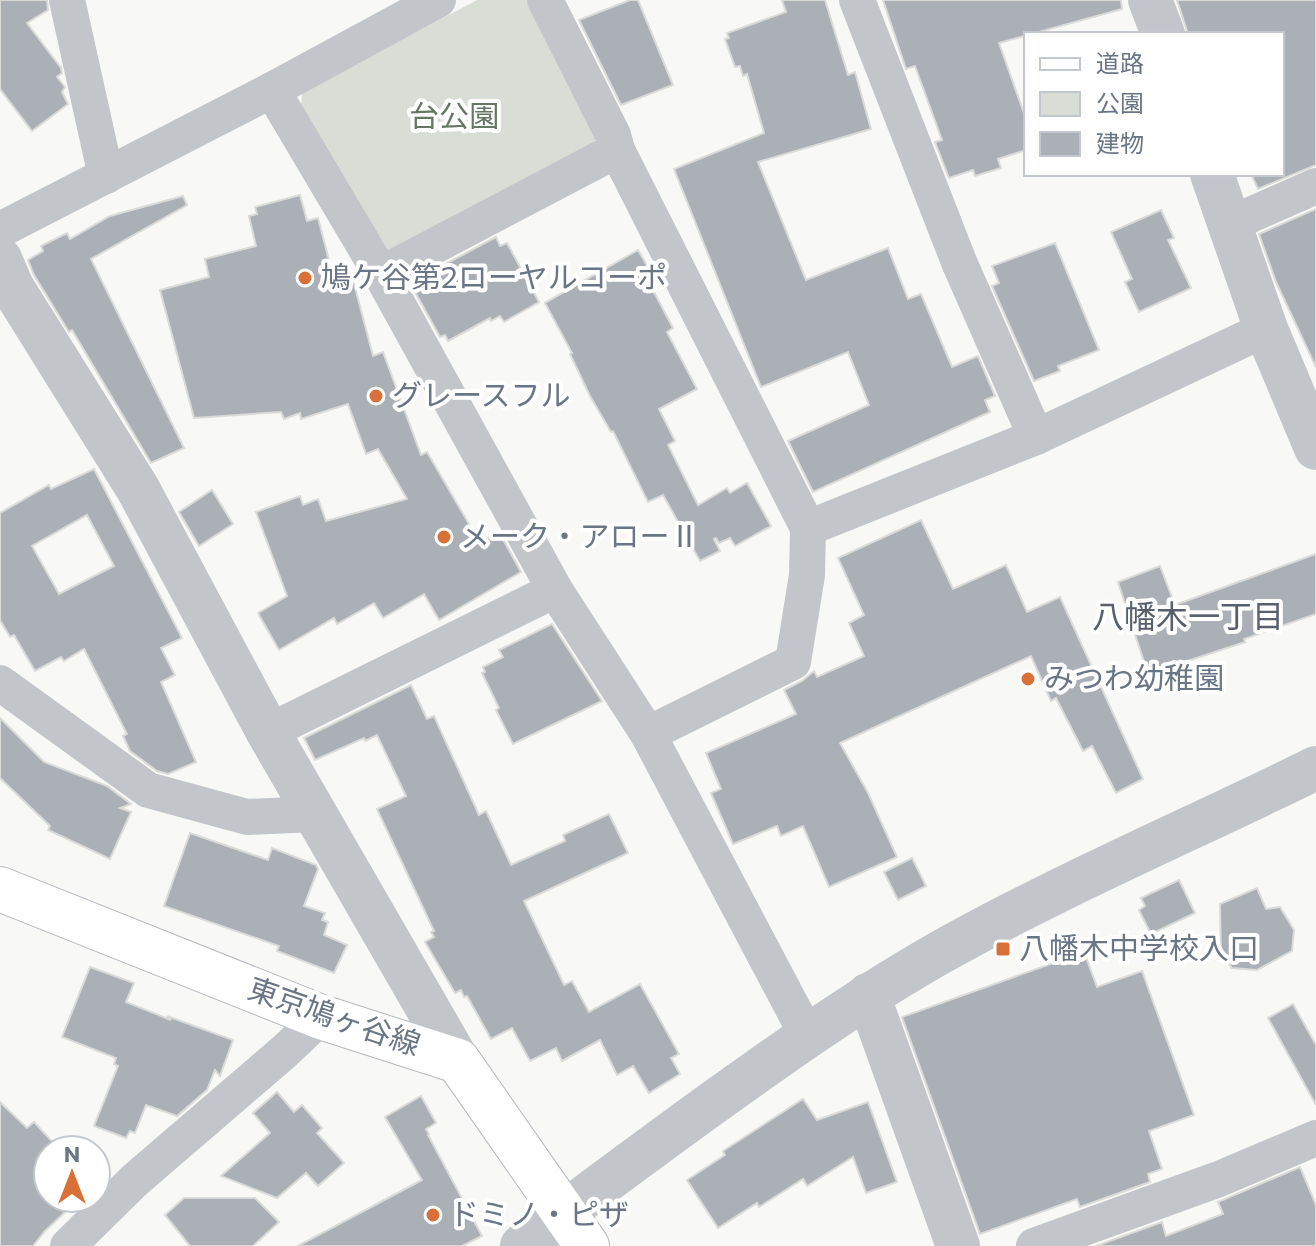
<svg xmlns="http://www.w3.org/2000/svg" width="1316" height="1246" viewBox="0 0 1316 1246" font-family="Commissioner,'Noto Sans JP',sans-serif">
	<rect width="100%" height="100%" fill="#f8f9f6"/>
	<polygon fill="#d8ddd6" points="477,0 529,0 596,136 594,147 393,255 384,252 301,107 302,93"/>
	<g fill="#abb0b7" stroke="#dadad8" stroke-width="2" fill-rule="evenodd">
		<polygon points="0,0 47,0 48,10 27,23 61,68 62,73 57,77 65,87 62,92 68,104 32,131 0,89"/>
		<polygon points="630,0 638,0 673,85 621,105 579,20"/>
		<polygon points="782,0 825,0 848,75 855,72 871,129 758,162 806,280 888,248 908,299 921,294 952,367 978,356 995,396 985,400 990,412 813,492 788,441 869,405 848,352 761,387 674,169 764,133 747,74 743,76 740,66 735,67 725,39 729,38 727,33 786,12"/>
		<polygon points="883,0 1121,0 1122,9 999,43 1026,119 1026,150 998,159 1001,168 975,176 973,170 949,178 935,142 942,140 915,66 906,69"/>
		<polygon points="1177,0 1316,0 1316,165 1258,189 1251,174 1282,174 1282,34 1188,34"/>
		<polygon points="300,195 307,221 318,218 331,268 341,265 344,277 352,276 373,356 383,352 421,455 427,452 480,543 499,532 521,572 439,620 424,594 383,618 374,603 337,624 334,618 279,650 258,613 287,596 256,512 300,496 303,505 318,499 326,521 407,499 378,449 366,454 348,404 301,419 300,413 284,419 281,412 194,418 160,290 209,277 205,259 256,246 249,216 257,214 255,207"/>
		<polygon points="183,196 187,205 91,259 184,448 151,463 72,330 69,332 34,275 28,260 43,251 41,246 67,233 70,239 110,216"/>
		<polygon points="1316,209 1316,367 1276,282 1259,234"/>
		<polygon points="1161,210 1174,238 1168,240 1191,288 1139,312 1125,282 1132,279 1111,232"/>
		<polygon points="496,237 500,246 507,243 539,302 504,322 500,316 491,321 490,318 448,341 445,335 440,337 410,283"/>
		<polygon points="1055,243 1099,350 1058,366 1060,371 1034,381 992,286 999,283 992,266"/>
		<polygon points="638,250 653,276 647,279 673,328 667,332 697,389 659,409 675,441 668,445 698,505 727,488 730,493 747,483 771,526 735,546 730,538 719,543 716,538 714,539 720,551 700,561 663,495 648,502 613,431 611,432 590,396 570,354 572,353 545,303"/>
		<path d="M94,469L182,638L161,648L175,675L161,682L196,762L168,774L157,771L130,751L123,736L127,734L84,649L64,661L61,657L35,671L14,635L10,637L0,620V513L49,485L51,489ZM87,515L114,566L59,594L32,546Z"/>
		<polygon points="212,490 233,524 199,546 179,512"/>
		<polygon points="921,520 953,589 1006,565 1027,612 1060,597 1143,779 1116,793 1092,746 1083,751 1056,698 1051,701 1031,656 840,743 868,793 897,857 829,887 803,826 781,836 777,826 733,844 711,793 721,789 706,753 796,714 784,690 802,681 814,671 817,677 864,656 849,623 864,615 838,558"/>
		<polygon points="1316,554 1316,614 1244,639 1245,642 1148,674 1118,582 1160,566 1175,605"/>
		<polygon points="552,624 602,701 513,744 496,710 499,708 482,673 485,672 483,667 503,657 499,650"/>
		<polygon points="411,685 427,719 434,716 479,815 486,811 511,865 565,841 563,835 609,814 628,853 524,901 564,985 572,981 589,1012 640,984 679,1054 671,1058 680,1074 649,1093 633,1066 617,1075 600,1040 562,1061 556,1048 530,1061 512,1028 491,1039 467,996 464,997 461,990 455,993 425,942 434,937 431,932 434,931 377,809 406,796 377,735 365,741 364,738 315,760 304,738"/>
		<polygon points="0,718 44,762 107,786 131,804 120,808 131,812 110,859 48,830 50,826 0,778"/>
		<polygon points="190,833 268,860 272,848 316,865 318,869 304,906 325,913 322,920 328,922 324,935 347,945 334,973 277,951 279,946 164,906"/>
		<polygon points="912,858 926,886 898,900 884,872"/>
		<polygon points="1179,880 1195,913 1151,934 1139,910 1145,906 1141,898"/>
		<polygon points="1257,888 1266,909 1280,907 1294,930 1292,951 1257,970 1232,968 1221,954 1220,904"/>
		<polygon points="1084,952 1097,987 1142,971 1194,1115 1149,1131 1162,1169 1148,1174 1150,1182 1080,1207 1077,1199 980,1234 902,1017"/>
		<polygon points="90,967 134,983 126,1002 171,1020 167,1016 233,1040 220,1076 215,1070 207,1090 177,1116 146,1105 135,1133 130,1131 126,1138 94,1126 118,1066 114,1064 116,1058 62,1037"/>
		<polygon points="1293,1004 1316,1045 1316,1105 1268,1018"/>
		<polygon points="277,1092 294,1112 302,1105 322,1128 317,1133 344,1163 318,1186 306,1173 277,1198 221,1176 270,1133 253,1113"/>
		<polygon points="421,1096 436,1123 426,1129 429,1134 428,1135 482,1236 462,1246 298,1246 422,1180 385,1117"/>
		<polygon points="803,1099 817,1120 868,1102 897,1182 866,1193 853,1157 807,1186 803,1179 759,1207 757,1203 718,1228 687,1180 725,1155 723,1151"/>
		<polygon points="0,1102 27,1128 34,1122 60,1150 48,1150 48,1198 80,1198 45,1231 33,1246 0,1246"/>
		<polygon points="1300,1167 1316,1205 1316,1246 1096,1246 1162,1222 1166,1236 1223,1214 1218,1202"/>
		<polygon points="184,1198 255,1198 279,1222 253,1246 190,1246 165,1215"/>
	</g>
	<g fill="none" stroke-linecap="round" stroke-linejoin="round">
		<g stroke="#b5b8be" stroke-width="46">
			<polyline id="secondary" points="0,889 321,1017 458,1061 587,1246"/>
		</g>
		<g stroke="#c2c5c9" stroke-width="36">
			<polyline points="67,0 106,176"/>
			<polyline points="545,0 613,135 617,150 808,528 807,575 793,662 648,734"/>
			<polyline points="857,0 959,262 1036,437"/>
			<polyline points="272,90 381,274 555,590 648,734 807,1035"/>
			<polyline points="1230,224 1316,186"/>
			<polyline points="0,230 272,90 438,0"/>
			<polyline points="381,274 617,150"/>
			<polyline points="808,528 1036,437 1266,329"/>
			<polyline points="0,683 148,790 247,817 315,814"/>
			<polyline points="268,732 555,590"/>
			<polyline points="68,1246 135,1180 285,1051 321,1017"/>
			<polyline points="1034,1246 1219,1179 1316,1138"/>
		</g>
		<g stroke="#c2c5c9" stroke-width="44">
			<polyline points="1150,0 1163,34"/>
			<polyline points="1212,174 1266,329 1316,448"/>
			<polyline points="0,259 12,287 138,489 268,732 458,1061"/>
			<polyline points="868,995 958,1246"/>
			<path d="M522,1246C577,1201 635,1160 692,1118C771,1061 849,1005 934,956C1056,887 1190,830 1316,768"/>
		</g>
		<use href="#secondary" stroke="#fff" stroke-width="44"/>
	</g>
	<g fill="#d87037" stroke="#fff" stroke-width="3">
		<circle cx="305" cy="278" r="8"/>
		<circle cx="376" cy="396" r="8"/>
		<circle cx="444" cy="537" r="8"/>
		<circle cx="1028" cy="679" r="8"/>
		<rect x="995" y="941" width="16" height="16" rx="4"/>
		<circle cx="433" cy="1215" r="8"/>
	</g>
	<g text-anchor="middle" stroke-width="8" stroke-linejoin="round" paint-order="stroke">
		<g font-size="30" fill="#667864" stroke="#fff">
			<text x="454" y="127">台公園</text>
		</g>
		<g font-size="30" fill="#6a7585" stroke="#fff" text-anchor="start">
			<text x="321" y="288">鳩ケ谷第2ローヤルコーポ</text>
			<text x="392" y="406">グレースフル</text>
			<text x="460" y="547">メーク・アローⅡ</text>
			<text x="1044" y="689">みつわ幼稚園</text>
			<text x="1019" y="959">八幡木中学校入口</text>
			<text x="449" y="1225">ドミノ・ピザ</text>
		</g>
		<g font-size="30" fill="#6a7585" stroke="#fff">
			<text transform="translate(334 1017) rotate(19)" y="10">東京鳩ヶ谷線</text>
		</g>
		<g font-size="32" fill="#57606b" stroke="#fff">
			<text x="1188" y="628">八幡木一丁目</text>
		</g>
	</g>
	<rect x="1024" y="32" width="260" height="144" fill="#ffffff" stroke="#c3c8ce" stroke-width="2"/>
	<rect x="1040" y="58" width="40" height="12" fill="#ffffff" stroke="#c3c8ce" stroke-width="2"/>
	<text x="1096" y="72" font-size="24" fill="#6a7585">道路</text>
	<rect x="1040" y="92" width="40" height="24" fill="#d8ddd6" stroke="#c3c8ce" stroke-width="2"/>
	<text x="1096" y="112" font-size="24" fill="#6a7585">公園</text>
	<rect x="1040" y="132" width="40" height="24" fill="#abb0b7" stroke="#c3c8ce" stroke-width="2"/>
	<text x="1096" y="152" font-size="24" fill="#6a7585">建物</text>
	<g transform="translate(72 1174)"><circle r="38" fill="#ffffff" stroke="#c3c8ce" stroke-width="2"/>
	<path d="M0-6L14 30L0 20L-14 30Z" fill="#d87037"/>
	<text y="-12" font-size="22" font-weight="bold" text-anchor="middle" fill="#6a7585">N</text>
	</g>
</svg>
